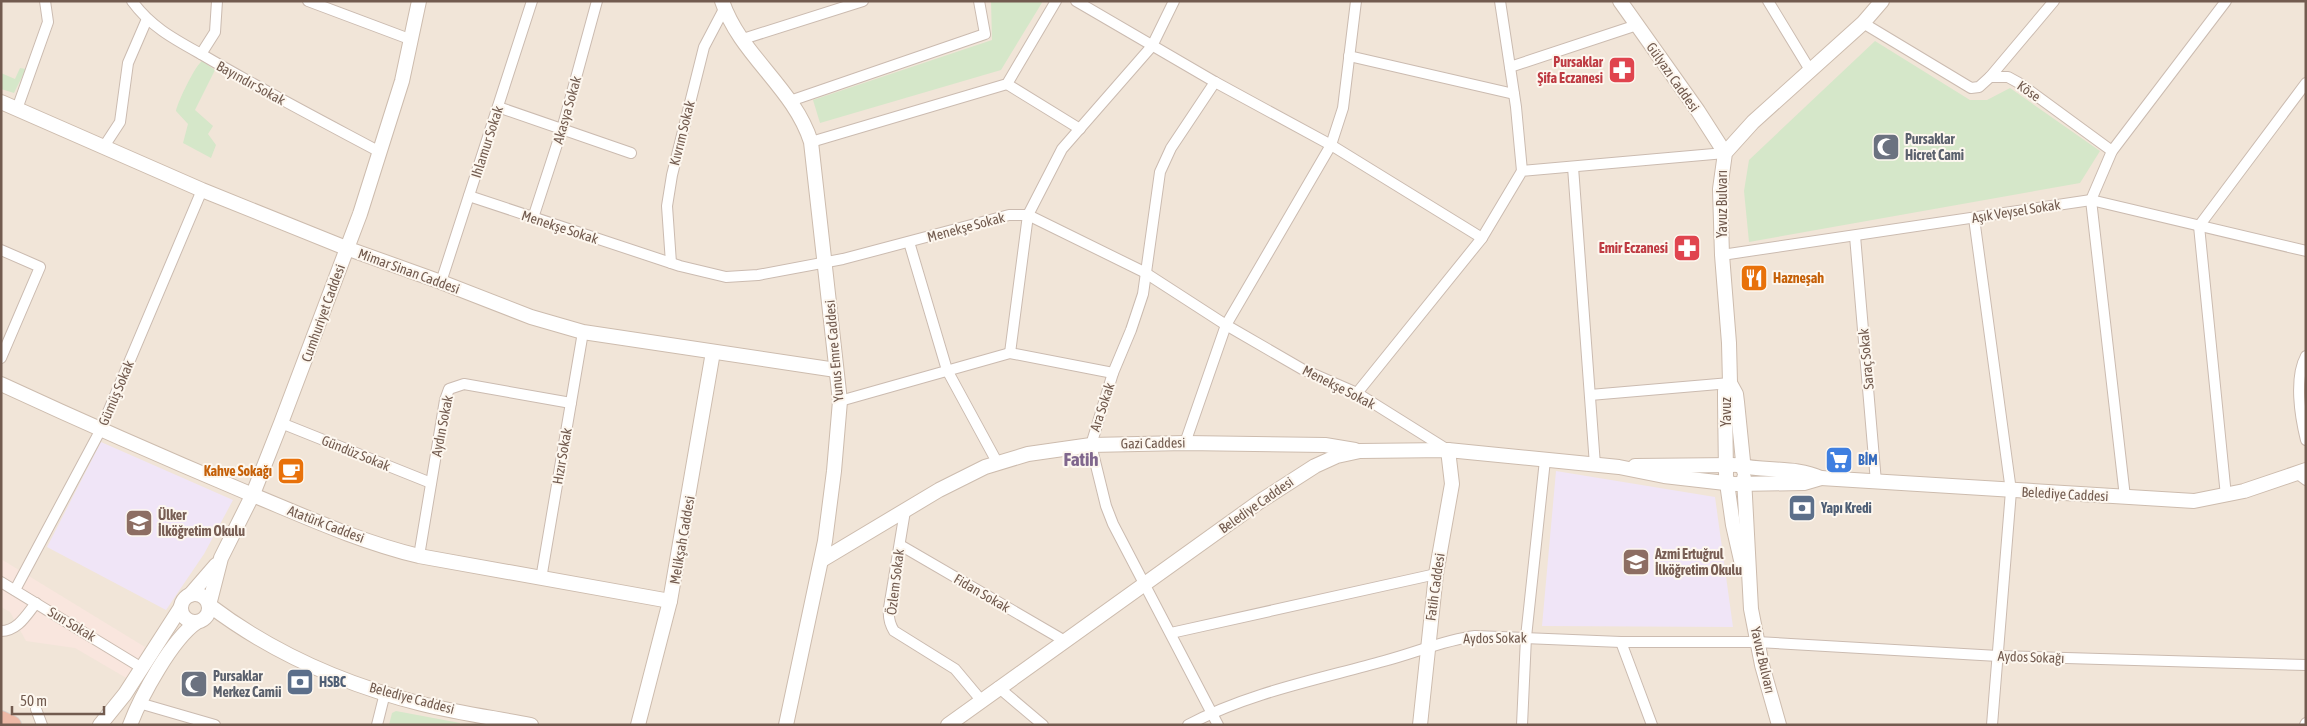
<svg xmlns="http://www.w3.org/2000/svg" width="2307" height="726" viewBox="0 0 2307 726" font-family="'Asap Condensed',sans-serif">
	<rect width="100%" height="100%" fill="#faf3e9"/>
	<rect fill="#f1e5d8" x="1" y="1" width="2305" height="724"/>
	<polygon fill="#f9e6de" points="1,559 145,647 128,679 75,648 26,641 10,612 1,607"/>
	<g fill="#f0e5f7">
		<polygon points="101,442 233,500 204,554 166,610 47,547"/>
		<polygon points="1556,471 1715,497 1733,627 1542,626"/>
	</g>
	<g fill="#d5e7c9">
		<polygon points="991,1 1043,1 1001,70 820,123 813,100 992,40"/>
		<polygon points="1875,41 1970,100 1987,100 2010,88 2100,151 2080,183 1749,242 1744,191 1749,160"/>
		<path d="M202,61L215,70L195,110L213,126L208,134L216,145L211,158L183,143L188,124L176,111C178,101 195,66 202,61Z"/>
		<polygon points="20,68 26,69 14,93 1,89 1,73 15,79"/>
		<polygon points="396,711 460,723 460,725 389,725 392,713"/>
	</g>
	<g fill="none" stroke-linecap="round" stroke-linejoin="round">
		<g stroke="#cbbbb0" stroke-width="12">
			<g id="street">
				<path d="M132,1C151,27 174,39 201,54C260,89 320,120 380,152"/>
				<polyline points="308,1 412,40"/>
				<polyline points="1076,1 1215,82 1331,145 1482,238"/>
				<polyline points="1500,1 1516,107 1522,171"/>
				<polyline points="1768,1 1810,70"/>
				<polyline points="1863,23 1971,88 1979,87 1990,77 2008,77 2019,83 2112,151"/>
				<polyline points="743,39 863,1"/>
				<polyline points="201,54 215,32 217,1"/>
				<polyline points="1349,56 1514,94"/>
				<polyline points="1510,67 1637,25"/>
				<polyline points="1990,77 2054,1"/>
				<polyline points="1215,82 1171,148 1160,172 1143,294 1131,330 1113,373 1091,445 1106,506 1113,524 1218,725"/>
				<polyline points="1007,84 1080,129"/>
				<polyline points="790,101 985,34 979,1"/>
				<polyline points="498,107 631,153"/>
				<polyline points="17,109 48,22 45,1"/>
				<polyline points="811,142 1007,84 1056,1"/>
				<polyline points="103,148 120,122 128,63 147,19"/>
				<polyline points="1573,167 1595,465"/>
				<polyline points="469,196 680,266 726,277 758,275 843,259 1009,215 1028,215 1144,272 1226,325 1302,369 1357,393 1448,450"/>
				<polyline points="533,218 562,129 597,1"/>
				<polyline points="1974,218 2011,491 1992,725"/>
				<polyline points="1855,236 1876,482"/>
				<polyline points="909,242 947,370 997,462"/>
				<polyline points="1,250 40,267 1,358"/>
				<polyline points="1722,255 2091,200 2306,251"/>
				<polyline points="671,263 667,206 672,175 704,47 724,9"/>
				<polyline points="441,282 532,1"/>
				<polyline points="1010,353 1028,215 1062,149 1152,46 1174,1"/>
				<path d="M2306,356C2294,378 2300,416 2306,440"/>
				<polyline points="1357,393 1482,238 1522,171 1725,153"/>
				<polyline points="1590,395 1730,383"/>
				<polyline points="840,401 1010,353 1113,373"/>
				<polyline points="281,423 431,483"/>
				<polyline points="1185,443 1226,325 1331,145 1343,108 1356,1"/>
				<polyline points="2298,474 2306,480"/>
				<polyline points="2226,496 2199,226 2306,83"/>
				<polyline points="2125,497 2091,200 2112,151 2226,1"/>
				<path d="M905,511L889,608C888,617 889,623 894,631L955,669L981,700"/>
				<polyline points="900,545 1065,641"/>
				<polyline points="419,556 445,400 449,389 464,384 571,403"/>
				<polyline points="541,579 583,332"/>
				<polyline points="1,582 142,668"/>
				<polyline points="15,590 100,431 202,190"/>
				<path d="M1,631C18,631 27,614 36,603"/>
				<polyline points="1171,633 1436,574"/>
				<polyline points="1621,642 1652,725"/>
				<polyline points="998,687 1043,725"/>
				<polyline points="139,703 215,725"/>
				<polyline points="36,709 42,725"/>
				<polyline points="377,725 385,693"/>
				<path d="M1188,725C1247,693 1320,679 1384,661C1415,653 1444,640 1475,636L1621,642H1757L1998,656L2306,665"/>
				<polyline points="1522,725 1526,637 1545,460"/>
				<polyline points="2305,725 2306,723"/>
			</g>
		</g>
		<g stroke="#cdbcae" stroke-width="16">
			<g id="secondary">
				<path d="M419,1L402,81L360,214L281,423L253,494L221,558L209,605C271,652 346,685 422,704C458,713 495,718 531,725"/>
				<path d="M722,1C740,55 794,88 811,142L840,401L834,471L825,541L786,725"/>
				<polyline points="1620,1 1698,111 1725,153"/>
				<polyline points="1,102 202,190 346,248 441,282 531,317 583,332 836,370"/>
				<polyline points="1730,383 1736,394 1737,402 1744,471"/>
				<path d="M1,384C83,422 165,458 248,493C304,516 360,542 419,556L670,601"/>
				<path d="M1737,465C1765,472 1795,466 1821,478L1804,483L1737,484"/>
				<polyline points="1635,466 1733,465"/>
				<polyline points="1726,473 1725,401 1725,391 1730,383 1729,343 1722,255 1720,189 1725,153 1753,122 1863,23 1882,1"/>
				<polyline points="1726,476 1733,525 1743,569"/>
				<polyline points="1744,478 1751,609 1762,665 1779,725"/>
				<polyline points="1821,478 2194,501 2244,491 2306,470"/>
				<polyline points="822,560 939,490 985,467 1028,454 1091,445 1185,443 1325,445 1355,450"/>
				<circle cx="195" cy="608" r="14"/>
				<polyline points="190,595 216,565"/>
				<polyline points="100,725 125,694 181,607"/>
				<path d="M130,725C141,696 172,639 197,622"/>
				<polyline points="638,725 670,601 713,352"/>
				<polyline points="948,725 1259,502 1315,466 1337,456 1360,451 1448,450 1619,467 1664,476 1734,484"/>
				<polyline points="1420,725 1436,574 1452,484 1448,450"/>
			</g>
		</g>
		<g stroke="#d8d1ce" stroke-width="20">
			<polyline id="highway" points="1,720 12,725"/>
		</g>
		<use href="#street" stroke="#fff" stroke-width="10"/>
		<use href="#secondary" stroke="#fff" stroke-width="14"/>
		<use href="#highway" stroke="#edb9a7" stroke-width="18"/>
	</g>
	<defs>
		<g id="pharmacy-square" transform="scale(1.4375)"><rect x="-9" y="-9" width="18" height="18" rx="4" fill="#e0444e" stroke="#fdf7ef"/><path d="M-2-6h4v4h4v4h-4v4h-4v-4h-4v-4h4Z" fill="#fff"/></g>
		<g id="mosque-square" transform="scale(1.4375)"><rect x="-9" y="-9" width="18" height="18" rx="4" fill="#6b7280" stroke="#fdf7ef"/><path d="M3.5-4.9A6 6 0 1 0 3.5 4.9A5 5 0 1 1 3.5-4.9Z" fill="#fff"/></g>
		<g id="restaurant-square" transform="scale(1.4375)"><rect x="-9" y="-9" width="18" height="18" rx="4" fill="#e8710a" stroke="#fdf7ef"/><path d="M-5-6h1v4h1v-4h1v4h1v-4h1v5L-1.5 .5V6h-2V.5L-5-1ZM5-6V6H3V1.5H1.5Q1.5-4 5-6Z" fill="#fff"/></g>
		<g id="supermarket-square" transform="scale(1.4375)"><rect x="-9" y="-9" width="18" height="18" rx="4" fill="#3f7fe0" stroke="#fdf7ef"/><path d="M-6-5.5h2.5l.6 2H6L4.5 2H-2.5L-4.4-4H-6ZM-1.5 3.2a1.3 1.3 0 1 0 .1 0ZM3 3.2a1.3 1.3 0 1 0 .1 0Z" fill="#fff"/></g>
		<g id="cafe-square" transform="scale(1.4375)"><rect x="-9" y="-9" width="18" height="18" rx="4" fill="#e8710a" stroke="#fdf7ef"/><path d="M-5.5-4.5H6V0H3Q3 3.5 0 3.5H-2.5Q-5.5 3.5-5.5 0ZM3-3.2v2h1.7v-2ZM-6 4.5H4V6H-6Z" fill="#fff"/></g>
		<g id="bank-square" transform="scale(1.4375)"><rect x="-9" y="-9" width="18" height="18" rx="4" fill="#5c6f8a" stroke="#fdf7ef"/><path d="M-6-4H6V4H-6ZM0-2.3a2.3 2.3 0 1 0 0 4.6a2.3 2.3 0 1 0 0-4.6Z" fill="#fff"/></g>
		<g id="school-square" transform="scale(1.4375)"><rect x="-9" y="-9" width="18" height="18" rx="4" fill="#8d6e63" stroke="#fdf7ef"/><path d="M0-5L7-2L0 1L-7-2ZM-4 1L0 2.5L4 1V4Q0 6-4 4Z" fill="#fff"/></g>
	</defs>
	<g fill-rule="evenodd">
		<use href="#pharmacy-square" x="1622" y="70"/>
		<use href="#mosque-square" x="1886" y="147"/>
		<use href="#pharmacy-square" x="1687" y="248"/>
		<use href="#restaurant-square" x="1754" y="278"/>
		<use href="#supermarket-square" x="1839" y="460"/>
		<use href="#cafe-square" x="291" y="471"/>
		<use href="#bank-square" x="1802" y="508"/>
		<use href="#school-square" x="139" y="523"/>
		<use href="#school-square" x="1636" y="562"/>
		<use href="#bank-square" x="300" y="682"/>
		<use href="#mosque-square" x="194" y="684"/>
	</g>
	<g text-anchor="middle" stroke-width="4" stroke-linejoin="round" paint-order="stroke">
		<g font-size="14" font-weight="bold" fill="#be3a42" stroke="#fdf7ef" text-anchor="end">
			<text x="1603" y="67">Pursaklar<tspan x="1603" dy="16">Şifa Eczanesi</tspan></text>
			<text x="1668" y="253">Emir Eczanesi</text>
		</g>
		<g font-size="14" fill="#725b4f" stroke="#fdf7ef">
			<text transform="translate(1673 77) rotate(55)" y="5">Gülyazı Caddesi</text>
			<text transform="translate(251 83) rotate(29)" y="5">Bayındır Sokak</text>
			<text transform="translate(2029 91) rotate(35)" y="5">Köse</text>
			<text transform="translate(567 110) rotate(-74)" y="5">Akasya Sokak</text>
			<text transform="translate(682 133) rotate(-76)" y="5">Kıvrım Sokak</text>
			<text transform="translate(487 142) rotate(-72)" y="5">Ihlamur Sokak</text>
			<text transform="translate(1722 204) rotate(-90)" y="5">Yavuz Bulvarı</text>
			<text transform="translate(2016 211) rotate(-9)" y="5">Aşık Veysel Sokak</text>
			<text transform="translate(560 227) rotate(18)" y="5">Menekşe Sokak</text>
			<text transform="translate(966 227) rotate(-15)" y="5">Menekşe Sokak</text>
			<text transform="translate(409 271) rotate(20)" y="5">Mimar Sinan Caddesi</text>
			<text transform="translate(323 313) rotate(-70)" y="5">Cumhuriyet Caddesi</text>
			<text transform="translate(834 351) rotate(-95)" y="5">Yunus Emre Caddesi</text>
			<text transform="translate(1866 359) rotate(-95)" y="5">Saraç Sokak</text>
			<text transform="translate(1339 387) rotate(27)" y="5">Menekşe Sokak</text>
			<text transform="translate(116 393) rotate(-67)" y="5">Gümüş Sokak</text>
			<text transform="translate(1102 407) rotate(-72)" y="5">Ara Sokak</text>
			<text transform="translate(1726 412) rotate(-90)" y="5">Yavuz</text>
			<text transform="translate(442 426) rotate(-79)" y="5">Aydın Sokak</text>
			<text transform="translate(1153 443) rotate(-1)" y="5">Gazi Caddesi</text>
			<text transform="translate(356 453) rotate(22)" y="5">Gündüz Sokak</text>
			<text transform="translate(562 456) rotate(-80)" y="5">Hızır Sokak</text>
			<text transform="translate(2065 494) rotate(3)" y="5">Belediye Caddesi</text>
			<text transform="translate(1256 505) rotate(-35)" y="5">Belediye Caddesi</text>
			<text transform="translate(326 524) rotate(21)" y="5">Atatürk Caddesi</text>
			<text transform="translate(682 540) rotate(-80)" y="5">Melikşah Caddesi</text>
			<text transform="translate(895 582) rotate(-83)" y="5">Özlem Sokak</text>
			<text transform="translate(1435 587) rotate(-82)" y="5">Fatih Caddesi</text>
			<text transform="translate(982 593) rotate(30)" y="5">Fidan Sokak</text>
			<text transform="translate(72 624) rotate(31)" y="5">Sun Sokak</text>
			<text transform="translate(1495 638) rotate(-1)" y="5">Aydos Sokak</text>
			<text transform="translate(2031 657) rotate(2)" y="5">Aydos Sokağı</text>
			<text transform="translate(1763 660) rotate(77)" y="5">Yavuz Bulvarı</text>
			<text transform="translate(412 698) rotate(15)" y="5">Belediye Caddesi</text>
		</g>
		<g font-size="14" font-weight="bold" fill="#5b616d" stroke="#fdf7ef" text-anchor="start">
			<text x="1905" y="144">Pursaklar<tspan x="1905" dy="16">Hicret Cami</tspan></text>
			<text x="213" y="681">Pursaklar<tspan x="213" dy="16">Merkez Camii</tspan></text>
		</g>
		<g font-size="14" font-weight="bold" fill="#c56008" stroke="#fdf7ef" text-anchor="start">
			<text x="1773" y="283">Hazneşah</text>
			<text x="272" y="476" text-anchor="end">Kahve Sokağı</text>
		</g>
		<g font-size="14" font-weight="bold" fill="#366cbe" stroke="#fdf7ef" text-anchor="start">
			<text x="1858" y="465">BİM</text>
		</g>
		<g font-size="14" font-weight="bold" fill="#4e5e75" stroke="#fdf7ef" text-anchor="start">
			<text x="1821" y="513">Yapı Kredi</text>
			<text x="319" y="687">HSBC</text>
		</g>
		<g font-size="14" font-weight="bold" fill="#785e54" stroke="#fdf7ef" text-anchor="start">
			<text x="158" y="520">Ülker<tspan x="158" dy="16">İlköğretim Okulu</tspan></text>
			<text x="1655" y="559">Azmi Ertuğrul<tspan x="1655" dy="16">İlköğretim Okulu</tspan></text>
		</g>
		<g font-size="19" font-weight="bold" fill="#80678d" stroke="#fdf7ef">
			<text x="1081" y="466">Fatih</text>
		</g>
	</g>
	<rect width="2307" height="726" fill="none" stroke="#725b4f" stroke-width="5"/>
	<path d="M12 706v8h92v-8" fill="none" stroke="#725b4f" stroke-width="2.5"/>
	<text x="20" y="706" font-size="15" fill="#725b4f" stroke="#fdf7ef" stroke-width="4" paint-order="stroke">50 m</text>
</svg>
